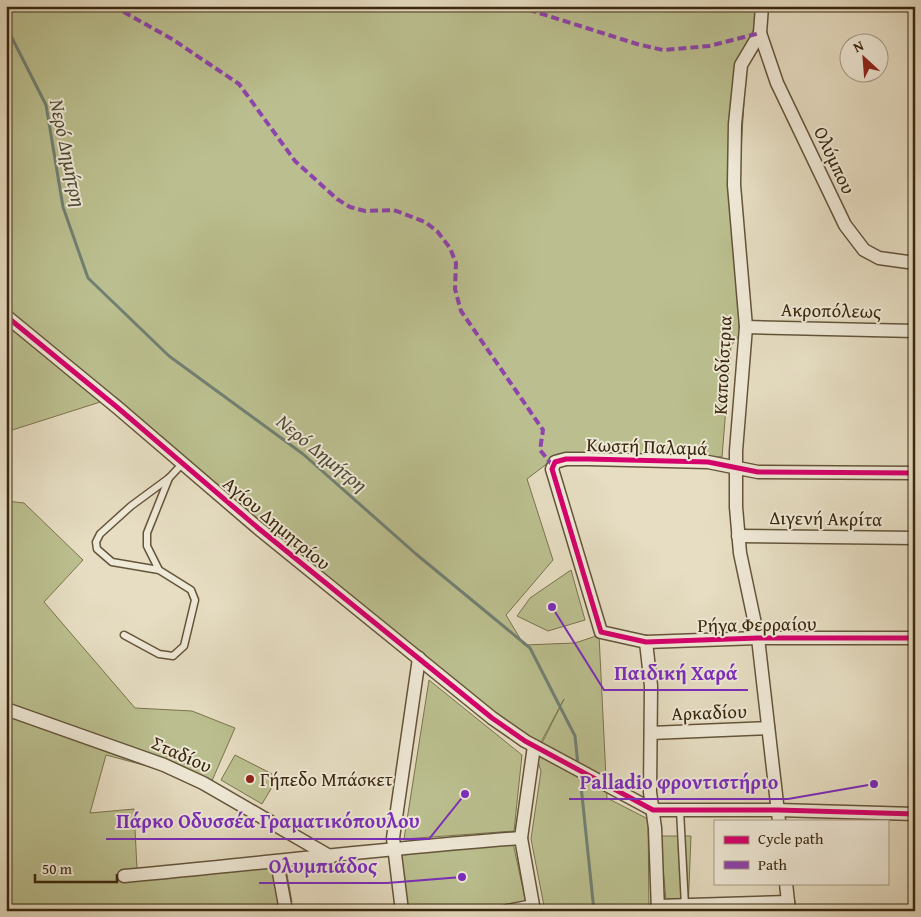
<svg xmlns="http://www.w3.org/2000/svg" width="921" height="917" viewBox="0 0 921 917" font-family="'Gentium Book Plus',serif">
	<rect width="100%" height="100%" fill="#e6ddc2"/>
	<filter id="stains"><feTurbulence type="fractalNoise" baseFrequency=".004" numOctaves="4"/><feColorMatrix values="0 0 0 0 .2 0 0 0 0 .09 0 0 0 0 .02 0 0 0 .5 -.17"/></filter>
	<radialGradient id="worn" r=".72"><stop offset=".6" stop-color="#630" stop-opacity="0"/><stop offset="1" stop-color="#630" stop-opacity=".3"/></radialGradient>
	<g fill="#bbbf8f" stroke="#7a734e">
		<polygon points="6,6 769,6 759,45 746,68 739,185 746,327 731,346 722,457 557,456 527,479 553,560 506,615 524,645 575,643 599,635 607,798 648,819 649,911 545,911 531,839 541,771 536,755 564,699 540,744 514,728 267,528 116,397 6,432"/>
		<polygon points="6,501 24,503 83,560 44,602 135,708 192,711 235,728 211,783 106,755 90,813 134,809 137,869 284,858 292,902 241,911 6,911"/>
		<polygon points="571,570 585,620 548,631 517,616 530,598"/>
		<polygon points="429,680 522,755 514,831 404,839"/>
		<polygon points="235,755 278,777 262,804 221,780"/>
		<polygon points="660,836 691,836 688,911 667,911"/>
		<polygon points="513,843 526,903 486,911 407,911 400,852"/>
	</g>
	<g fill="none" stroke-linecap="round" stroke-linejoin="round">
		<g stroke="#718073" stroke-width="3">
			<polyline points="6,26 46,105 63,207 88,278 169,356 303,454 416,554 530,648 575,736 578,765"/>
			<polyline points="580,776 594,911"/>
		</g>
		<g stroke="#64543a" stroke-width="9">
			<g id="lane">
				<polyline points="159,570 147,546 147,533 169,478"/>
				<polyline points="124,635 159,654 173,656 184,646 195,600 191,590 159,570 112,562 97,549 96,542 100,534 131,506 169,478 183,463"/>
				<polyline points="680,810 685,906"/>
			</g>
		</g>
		<g stroke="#64543a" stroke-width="15">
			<g id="street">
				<polyline points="762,6 760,33 777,83 845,225 864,250 879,258 915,263"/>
				<polyline points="760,33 741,65 735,124 734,185 746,327 736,451 736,507 740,553 758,638 779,821"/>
				<polyline points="6,316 118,408 258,528 492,718 525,741 653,810 778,810 915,814"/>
				<polyline points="746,327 915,331"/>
				<polyline points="915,473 758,472 708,462 588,459 566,459 555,462 552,469 601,632 646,642 758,638 915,638"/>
				<polyline points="738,536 915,538"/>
				<polyline points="646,642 651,686 650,792 655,828 658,911"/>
				<polyline points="6,709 164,765 203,783 331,857"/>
				<polyline points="651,733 768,728"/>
				<polyline points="277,862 286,911"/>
				<path d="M124,876C256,864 388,848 521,838"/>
				<polyline points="786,883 789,911"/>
				<polyline points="658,906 788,902"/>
				<polyline points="402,911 393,838 419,658"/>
				<polyline points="507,911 533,906"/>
				<polyline points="534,911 521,838 534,746"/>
			</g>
		</g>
		<use href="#lane" stroke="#efe9d7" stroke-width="6"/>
		<use href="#street" stroke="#efe9d7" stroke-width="12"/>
		<g stroke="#8e44ad" stroke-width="4" stroke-dasharray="8 4" stroke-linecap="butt">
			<polyline points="113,6 172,39 239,84 295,161 337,199 350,207 365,211 394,210 425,222 437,231 450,248 456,263 455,289 461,311 543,430 540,450 553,466"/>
			<polyline points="517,6 637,44 663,50 709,46 760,33"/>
		</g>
		<g stroke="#efe9d7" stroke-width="8">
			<g id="cycleway">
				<polyline points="6,316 118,408 258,528 492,718 525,741 653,810 778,810 915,814"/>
				<polyline points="915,473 758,472 708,462 588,459 566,459 555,462 552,469 601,632 646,642 758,638 915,638"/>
			</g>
		</g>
		<use href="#cycleway" stroke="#d6006c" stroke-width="5"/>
	</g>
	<circle fill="#8f2418" stroke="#efe9d7" stroke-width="2" cx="250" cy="779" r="5"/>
	<g text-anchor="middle" stroke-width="4" stroke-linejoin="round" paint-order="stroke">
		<g font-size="19" fill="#39270d" stroke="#efe9d7">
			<text transform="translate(835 160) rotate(65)" y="7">Ολύμπου</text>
			<text transform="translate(831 310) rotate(1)" y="7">Ακροπόλεως</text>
			<text transform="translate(722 365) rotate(-87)" y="7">Καποδίστρια</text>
			<text transform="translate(647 446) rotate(2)" y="7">Κωστή Παλαμά</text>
			<text transform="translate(826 518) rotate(1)" y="7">Διγενή Ακρίτα</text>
			<text transform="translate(277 523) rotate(40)" y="7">Αγίου Δημητρίου</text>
			<text transform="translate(757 624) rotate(-1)" y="7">Ρήγα Φερραίου</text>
			<text transform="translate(709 712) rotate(-2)" y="7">Αρκαδίου</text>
			<text transform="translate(182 754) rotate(24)" y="7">Σταδίου</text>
		</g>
		<g font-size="19" fill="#39270d" stroke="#efe9d7" text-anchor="start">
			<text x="260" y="786">Γήπεδο Μπάσκετ</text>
		</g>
		<g font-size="20" font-style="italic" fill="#504c38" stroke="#efe9d7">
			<text transform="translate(68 153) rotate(78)" y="7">Νερό Δημήτρη</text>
			<text transform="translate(322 453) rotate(39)" y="7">Νερό Δημήτρη</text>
		</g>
	</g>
	<path fill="none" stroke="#7b2cbf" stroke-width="2" d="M552 607L604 690H748M874 784L788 799H569M465 794L429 839H106M462 877L387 883H259"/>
	<g fill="#7b2cbf" stroke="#efe9d7" stroke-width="2">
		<circle cx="552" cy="607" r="5"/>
		<circle cx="874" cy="784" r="5"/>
		<circle cx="465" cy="794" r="5"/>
		<circle cx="462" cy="877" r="5"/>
	</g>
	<g font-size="20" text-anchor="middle" font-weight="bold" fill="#7b2cbf" stroke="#efe9d7" stroke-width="4" stroke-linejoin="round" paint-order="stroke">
		<text x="676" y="680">Παιδική Χαρά</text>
		<text x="679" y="789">Palladio φροντιστήριο</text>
		<text x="268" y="828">Πάρκο Οδυσσέα Γραματικόπουλου</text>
		<text x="323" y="873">Ολυμπιάδος</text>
	</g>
	<rect width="921" height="917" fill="none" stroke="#e6ddc2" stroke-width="25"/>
	<rect x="8" y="8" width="906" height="902" fill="none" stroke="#39270d" stroke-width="2.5"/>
	<rect x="12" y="12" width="896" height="892" fill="none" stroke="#39270d"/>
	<rect x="714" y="820" width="175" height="65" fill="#efe9d7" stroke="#a69b86"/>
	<rect x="724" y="836" width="25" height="8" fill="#d6006c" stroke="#a69b86"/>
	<text x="758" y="844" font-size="15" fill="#39270d">Cycle path</text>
	<rect x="724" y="861" width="25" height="8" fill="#8e44ad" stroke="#a69b86"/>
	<text x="758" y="870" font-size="15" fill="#39270d">Path</text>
	<g transform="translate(864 58) rotate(334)"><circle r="24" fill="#efe9d7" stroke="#a69b86"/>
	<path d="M0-4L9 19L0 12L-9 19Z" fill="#8f2418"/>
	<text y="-8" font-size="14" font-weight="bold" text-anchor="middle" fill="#39270d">N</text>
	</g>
	<path d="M35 874v8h82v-8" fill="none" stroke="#39270d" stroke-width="2.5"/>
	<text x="42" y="874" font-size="15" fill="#39270d" stroke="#efe9d7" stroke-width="4" paint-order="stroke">50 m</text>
	<rect width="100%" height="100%" filter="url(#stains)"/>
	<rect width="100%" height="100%" fill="url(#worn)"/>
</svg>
